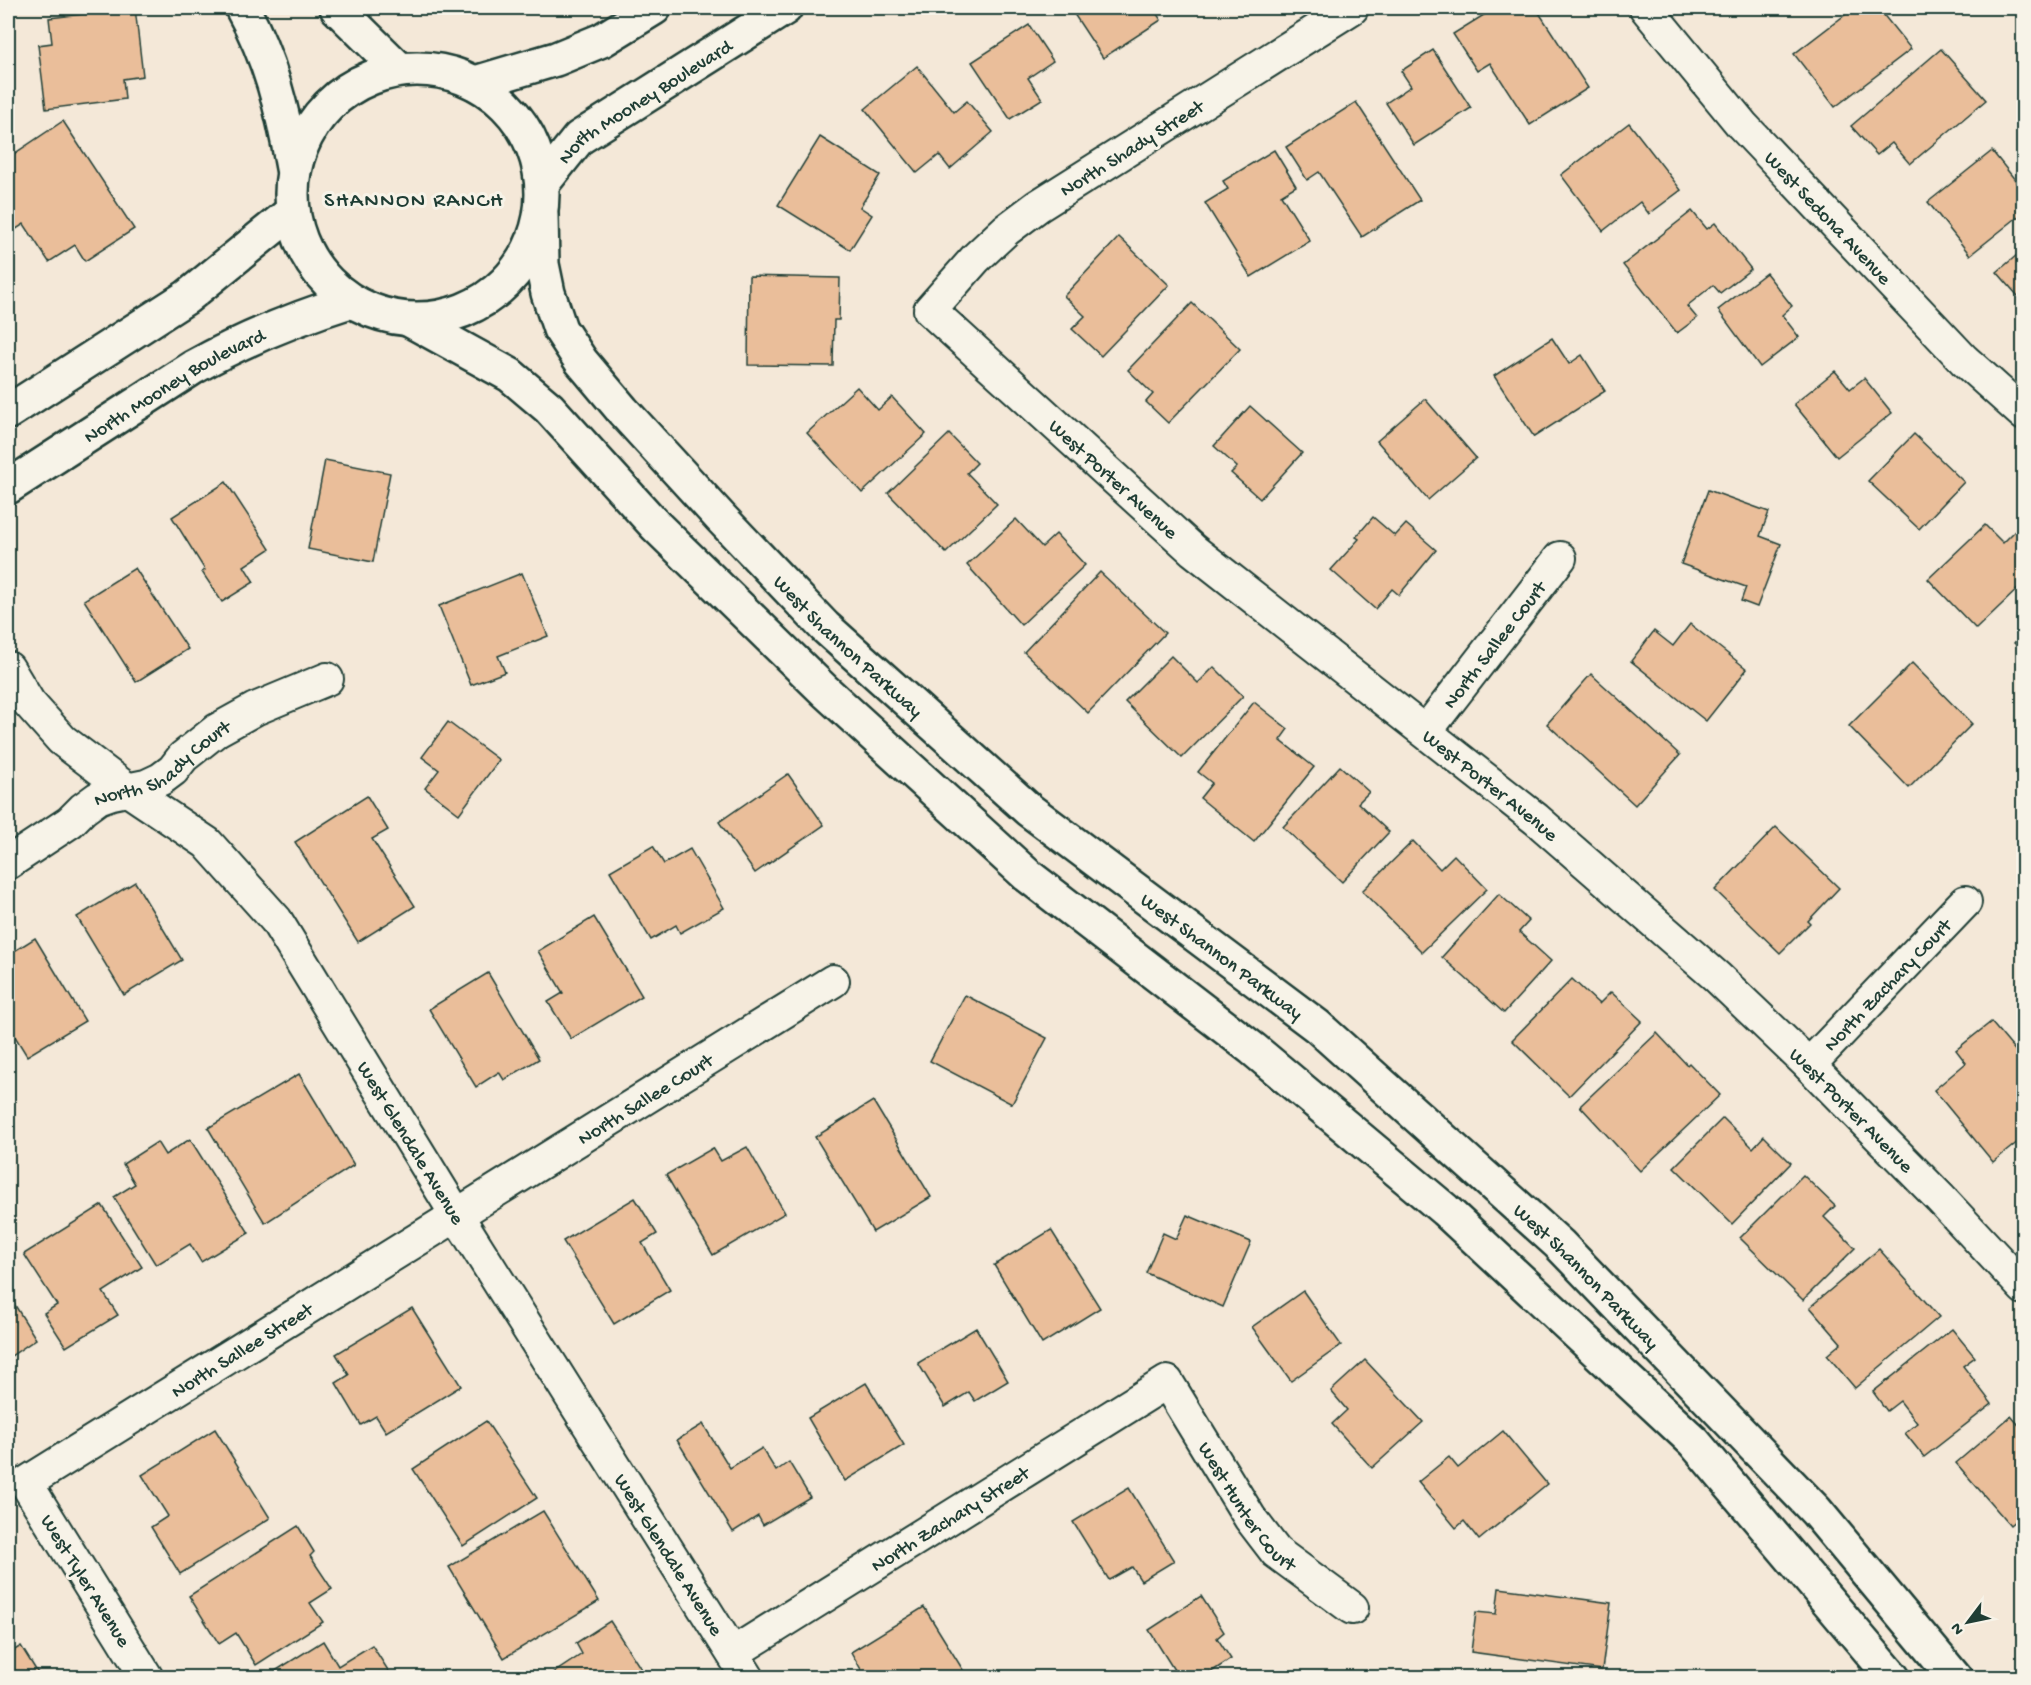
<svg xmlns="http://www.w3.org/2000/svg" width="2031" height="1685" viewBox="0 0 2031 1685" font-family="'Gochi Hand',sans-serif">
	<rect width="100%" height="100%" fill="#f4e8d8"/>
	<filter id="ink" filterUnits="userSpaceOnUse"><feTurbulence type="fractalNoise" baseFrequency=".0167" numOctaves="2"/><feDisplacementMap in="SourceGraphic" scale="12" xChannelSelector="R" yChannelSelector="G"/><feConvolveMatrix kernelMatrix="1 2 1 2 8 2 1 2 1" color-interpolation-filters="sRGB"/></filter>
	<g filter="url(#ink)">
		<g fill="#eabe9a" stroke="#1f3d34" stroke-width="1.5">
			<polygon points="135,8 143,76 123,79 125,99 46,109 38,45 52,43 49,18"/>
			<polygon points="1070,8 1153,8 1161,20 1103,58"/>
			<polygon points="1495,8 1536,8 1588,88 1530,125 1490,63 1477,71 1453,34"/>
			<polygon points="1854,8 1878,8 1911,49 1835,107 1794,54"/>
			<polygon points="1029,25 1053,61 1028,78 1042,99 1010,119 972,62"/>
			<polygon points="1941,49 1986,100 1910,164 1892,143 1877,155 1851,126"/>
			<polygon points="1433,50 1471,108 1414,145 1386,103 1411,86 1401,71"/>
			<polygon points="917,66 954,112 967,101 993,132 950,169 939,155 917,173 865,109"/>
			<polygon points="1356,102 1420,200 1362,237 1319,172 1307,180 1286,147"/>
			<polygon points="63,121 134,229 85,261 75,245 49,262 24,224 10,233 8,229 8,158"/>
			<polygon points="1629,123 1681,190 1649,214 1640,202 1603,231 1561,175"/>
			<polygon points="820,137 880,175 860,207 872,215 850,250 778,205"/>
			<polygon points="1274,150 1296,186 1281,195 1310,241 1251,277 1205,203 1228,189 1223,181"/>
			<polygon points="1992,151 2024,191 2024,212 1970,255 1928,202"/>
			<polygon points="1692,211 1707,229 1715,223 1751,269 1720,293 1713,285 1687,306 1697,318 1677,333 1623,265"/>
			<polygon points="1119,237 1169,285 1101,356 1072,329 1085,316 1064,296"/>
			<polygon points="2024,249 2024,303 1997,272"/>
			<polygon points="1766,273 1792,306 1782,315 1799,337 1760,367 1718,310"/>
			<polygon points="749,276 840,278 839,320 834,320 833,366 748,365"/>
			<polygon points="1192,303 1240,349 1168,423 1146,402 1153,394 1128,370"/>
			<polygon points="1552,338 1569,364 1582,355 1605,391 1534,437 1494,376"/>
			<polygon points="1835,371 1850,389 1864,378 1892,413 1837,457 1794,404"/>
			<polygon points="857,387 878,410 892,397 926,434 862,493 807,433"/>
			<polygon points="1425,399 1476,458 1428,500 1377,441"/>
			<polygon points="1250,406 1302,453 1260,499 1231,473 1237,467 1214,446"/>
			<polygon points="949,434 977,463 967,473 997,504 946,553 888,493"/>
			<polygon points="1914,434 1964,482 1919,529 1868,481"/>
			<polygon points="325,460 390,473 373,562 308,549"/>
			<polygon points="226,482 270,549 244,566 254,582 222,602 202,572 205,570 172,517"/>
			<polygon points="1708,490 1769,512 1760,536 1781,544 1757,607 1741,601 1746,587 1681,564"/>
			<polygon points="1373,517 1395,536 1406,524 1436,550 1399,595 1392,589 1375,609 1331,570 1359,539 1356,537"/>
			<polygon points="1016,519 1042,547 1056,534 1085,565 1021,625 967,565"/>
			<polygon points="1985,525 2003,543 2017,529 2024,536 2024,583 1976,629 1928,579"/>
			<polygon points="135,568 188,649 136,682 84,600"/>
			<polygon points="1100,572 1165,633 1088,713 1024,652"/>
			<polygon points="522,573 548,636 498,656 505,672 471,685 439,606"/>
			<polygon points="1690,624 1747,669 1706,721 1631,661 1654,631 1673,646"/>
			<polygon points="2024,632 2024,652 2014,643"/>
			<polygon points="1171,656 1198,683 1214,667 1243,696 1182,758 1125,702"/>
			<polygon points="1912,663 1972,724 1909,788 1849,726"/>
			<polygon points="1591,674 1680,755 1635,805 1547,724"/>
			<polygon points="1254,702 1288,729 1280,740 1314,767 1254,842 1200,798 1212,783 1198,772"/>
			<polygon points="448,722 499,760 459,814 425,788 439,770 422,757"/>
			<polygon points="1340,766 1369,792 1358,803 1389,832 1342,882 1283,827"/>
			<polygon points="788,774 824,825 755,873 719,822"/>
			<polygon points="367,796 388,830 372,839 415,906 358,942 295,842"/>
			<polygon points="1776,827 1839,888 1808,921 1810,923 1780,953 1715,890"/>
			<polygon points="1413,841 1440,869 1454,855 1487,889 1422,952 1362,891"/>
			<polygon points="653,846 664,864 690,849 724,908 680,933 676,925 651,940 610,871"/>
			<polygon points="135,882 182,960 124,995 77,917"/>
			<polygon points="1499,894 1529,921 1519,932 1551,961 1504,1013 1442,957"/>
			<polygon points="594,917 642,996 571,1039 548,1002 563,993 538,951"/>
			<polygon points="35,938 85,1021 27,1056 8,1025 8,973 10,972 8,969 8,955"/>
			<polygon points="488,973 539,1059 504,1080 499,1072 476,1087 429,1009"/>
			<polygon points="1572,979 1599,1004 1611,992 1642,1021 1569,1096 1512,1040"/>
			<polygon points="965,995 1047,1038 1012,1104 930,1061"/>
			<polygon points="1991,1022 2024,1061 2024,1137 1993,1162 1934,1090 1966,1063 1956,1050"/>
			<polygon points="1657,1033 1687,1065 1689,1063 1720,1095 1640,1171 1580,1106"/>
			<polygon points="299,1074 354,1165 265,1223 208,1128"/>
			<polygon points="873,1101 931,1197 873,1232 815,1137"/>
			<polygon points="1723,1118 1753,1148 1764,1136 1791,1163 1732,1224 1674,1167"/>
			<polygon points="190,1139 249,1233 201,1262 190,1244 156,1265 114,1197 135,1184 123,1164 157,1142 165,1155"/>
			<polygon points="747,1147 785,1213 713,1255 666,1175 713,1148 721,1161"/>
			<polygon points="1803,1175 1835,1206 1824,1217 1855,1248 1803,1300 1740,1238"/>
			<polygon points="635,1198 657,1234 642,1243 670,1290 614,1324 563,1241"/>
			<polygon points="102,1205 142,1267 103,1292 118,1315 66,1347 44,1313 57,1305 24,1254"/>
			<polygon points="1187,1215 1251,1242 1223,1307 1146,1273 1163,1233 1176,1239"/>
			<polygon points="1051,1230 1100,1308 1042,1344 994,1265"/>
			<polygon points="1879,1249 1939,1317 1855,1388 1827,1355 1841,1343 1810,1307"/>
			<polygon points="1303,1291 1341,1345 1291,1381 1252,1327"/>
			<polygon points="8,1294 36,1339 8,1358"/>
			<polygon points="412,1308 461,1386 386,1432 376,1416 361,1425 336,1383 349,1375 336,1354"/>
			<polygon points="976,1328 1008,1381 975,1401 969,1392 945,1407 918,1363"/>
			<polygon points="1952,1329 1975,1357 1963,1366 1992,1404 1924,1457 1905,1433 1917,1423 1900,1401 1887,1411 1873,1392"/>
			<polygon points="1365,1360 1423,1422 1372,1468 1332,1424 1347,1410 1331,1391"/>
			<polygon points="866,1383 904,1445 845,1481 808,1418"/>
			<polygon points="2011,1416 2024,1431 2024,1513 2010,1525 1956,1463"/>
			<polygon points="486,1421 537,1498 463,1546 413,1469"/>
			<polygon points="703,1424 730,1468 762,1448 776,1471 789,1462 810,1497 763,1525 758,1516 733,1532 677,1440"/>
			<polygon points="215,1429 270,1518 180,1574 151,1527 168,1516 142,1475"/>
			<polygon points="1503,1431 1547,1484 1479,1540 1464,1521 1456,1528 1418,1482 1449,1457 1458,1468"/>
			<polygon points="1129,1488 1174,1561 1141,1581 1132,1567 1109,1580 1073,1522"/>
			<polygon points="543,1511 599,1601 504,1658 449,1567"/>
			<polygon points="298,1526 314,1552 310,1556 332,1589 310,1603 323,1622 256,1665 236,1633 219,1644 189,1596"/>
			<polygon points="1499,1588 1611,1603 1602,1670 1471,1652 1476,1612 1496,1614"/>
			<polygon points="1201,1596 1224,1632 1217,1638 1231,1659 1202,1678 1179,1678 1149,1630"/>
			<polygon points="924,1607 968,1678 866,1678 851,1652"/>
			<polygon points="610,1621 641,1669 636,1672 640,1678 546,1678 582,1654 576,1643"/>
			<polygon points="323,1641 338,1666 372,1645 393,1678 264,1678"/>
			<polygon points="21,1646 41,1678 8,1678 8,1654"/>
		</g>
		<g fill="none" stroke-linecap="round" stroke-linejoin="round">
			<g stroke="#1f3d34" stroke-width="36">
				<g id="street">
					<path id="s1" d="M1352,8L1038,206L1006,230L976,258L930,310L1193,550L1536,819L1717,977L1809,1065L1940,1198L2024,1288"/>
					<path id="s2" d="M1646,8L1742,125L1964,360L2024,414"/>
					<path id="s3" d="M8,668L29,703L62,740L128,790L207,843L276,920L456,1214L748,1678"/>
					<path id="s4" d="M1426,731L1560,558"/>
					<path id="s5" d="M8,863L70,822L83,809L98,798L112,793L146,786L161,779L173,770L183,757L217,730L255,709L327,679"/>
					<path id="s6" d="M1809,1065L1965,902"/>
					<path id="s7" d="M733,1653L1167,1382L1250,1518L1276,1552L1352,1608"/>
					<path id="s8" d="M147,1678L26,1483L833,981"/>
				</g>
			</g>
			<g stroke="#1f3d34" stroke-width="38">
				<g id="secondary">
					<path d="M242,8C270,58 283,111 293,168"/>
					<polyline points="337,8 399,69"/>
					<circle cx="417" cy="194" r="125"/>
					<polyline points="475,83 556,59 602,40 654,8"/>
					<path id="s9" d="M543,183L579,138L785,8"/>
					<path id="s10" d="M541,215L542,264L548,293L560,329L581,361L623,411L721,518L825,627L1029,810L1317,1026L1559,1244L1816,1511L1955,1678"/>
					<polyline points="410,320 510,375 549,408 656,526 825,691 1027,875 1253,1049 1445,1210 1694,1442 1893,1678"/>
					<polyline points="8,412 187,297 293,211"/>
					<path id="s11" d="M8,487L194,367C244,339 296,318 350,301"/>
				</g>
			</g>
			<use href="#street" stroke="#f7f3e8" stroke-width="32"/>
			<use href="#secondary" stroke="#f7f3e8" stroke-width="33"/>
		</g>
	</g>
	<g text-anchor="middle" stroke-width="6" stroke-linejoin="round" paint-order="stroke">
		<g font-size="20" fill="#1f3d34" stroke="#f7f3e8">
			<text dy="7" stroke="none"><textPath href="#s9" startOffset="132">North Mooney Boulevard</textPath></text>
			<text transform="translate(1131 147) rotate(-32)" y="7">North Shady Street</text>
			<text dy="7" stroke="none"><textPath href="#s2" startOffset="278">West Sedona Avenue</textPath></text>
			<text dy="7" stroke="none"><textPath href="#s11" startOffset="195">North Mooney Boulevard</textPath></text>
			<text dy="7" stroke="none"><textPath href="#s1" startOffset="771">West Porter Avenue</textPath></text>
			<text dy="7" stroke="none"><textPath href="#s4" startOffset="110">North Sallee Court</textPath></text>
			<text dy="7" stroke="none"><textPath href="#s10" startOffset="546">West Shannon Parkway</textPath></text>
			<text dy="7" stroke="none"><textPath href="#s5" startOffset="186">North Shady Court</textPath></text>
			<text dy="7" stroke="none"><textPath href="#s1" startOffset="1257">West Porter Avenue</textPath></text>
			<text dy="7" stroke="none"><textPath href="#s10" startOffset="1032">West Shannon Parkway</textPath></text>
			<text dy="7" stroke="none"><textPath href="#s6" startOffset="112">North Zachary Court</textPath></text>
			<text dy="7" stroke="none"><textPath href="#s8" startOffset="958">North Sallee Court</textPath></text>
			<text dy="7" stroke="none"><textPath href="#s1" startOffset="1743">West Porter Avenue</textPath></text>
			<text dy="7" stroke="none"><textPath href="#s3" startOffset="632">West Glendale Avenue</textPath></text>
			<text dy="7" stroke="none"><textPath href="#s10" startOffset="1518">West Shannon Parkway</textPath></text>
			<text dy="7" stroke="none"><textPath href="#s8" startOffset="483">North Sallee Street</textPath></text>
			<text dy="7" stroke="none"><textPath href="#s7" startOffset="660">West Hunter Court</textPath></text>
			<text dy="7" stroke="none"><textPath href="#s7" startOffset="255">North Zachary Street</textPath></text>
			<text dy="7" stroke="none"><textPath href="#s3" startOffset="1118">West Glendale Avenue</textPath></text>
			<text transform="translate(87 1580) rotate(58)" y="7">West Tyler Avenue</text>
		</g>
		<g font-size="22" letter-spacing="1.5" fill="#1f3d34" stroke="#f7f3e8">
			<text x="414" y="206">SHANNON RANCH</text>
		</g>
	</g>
	<rect width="2031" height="1685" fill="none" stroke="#f7f3e8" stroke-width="30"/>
	<rect x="15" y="15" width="2001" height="1655" fill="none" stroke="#1f3d34" stroke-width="2" filter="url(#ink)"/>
	<g transform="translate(1968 1622) rotate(238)" stroke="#f7f3e8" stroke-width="4.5" paint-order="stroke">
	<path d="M0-4.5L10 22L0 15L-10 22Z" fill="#1f3d34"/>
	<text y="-9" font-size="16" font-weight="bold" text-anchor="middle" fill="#1f3d34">N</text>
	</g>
</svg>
